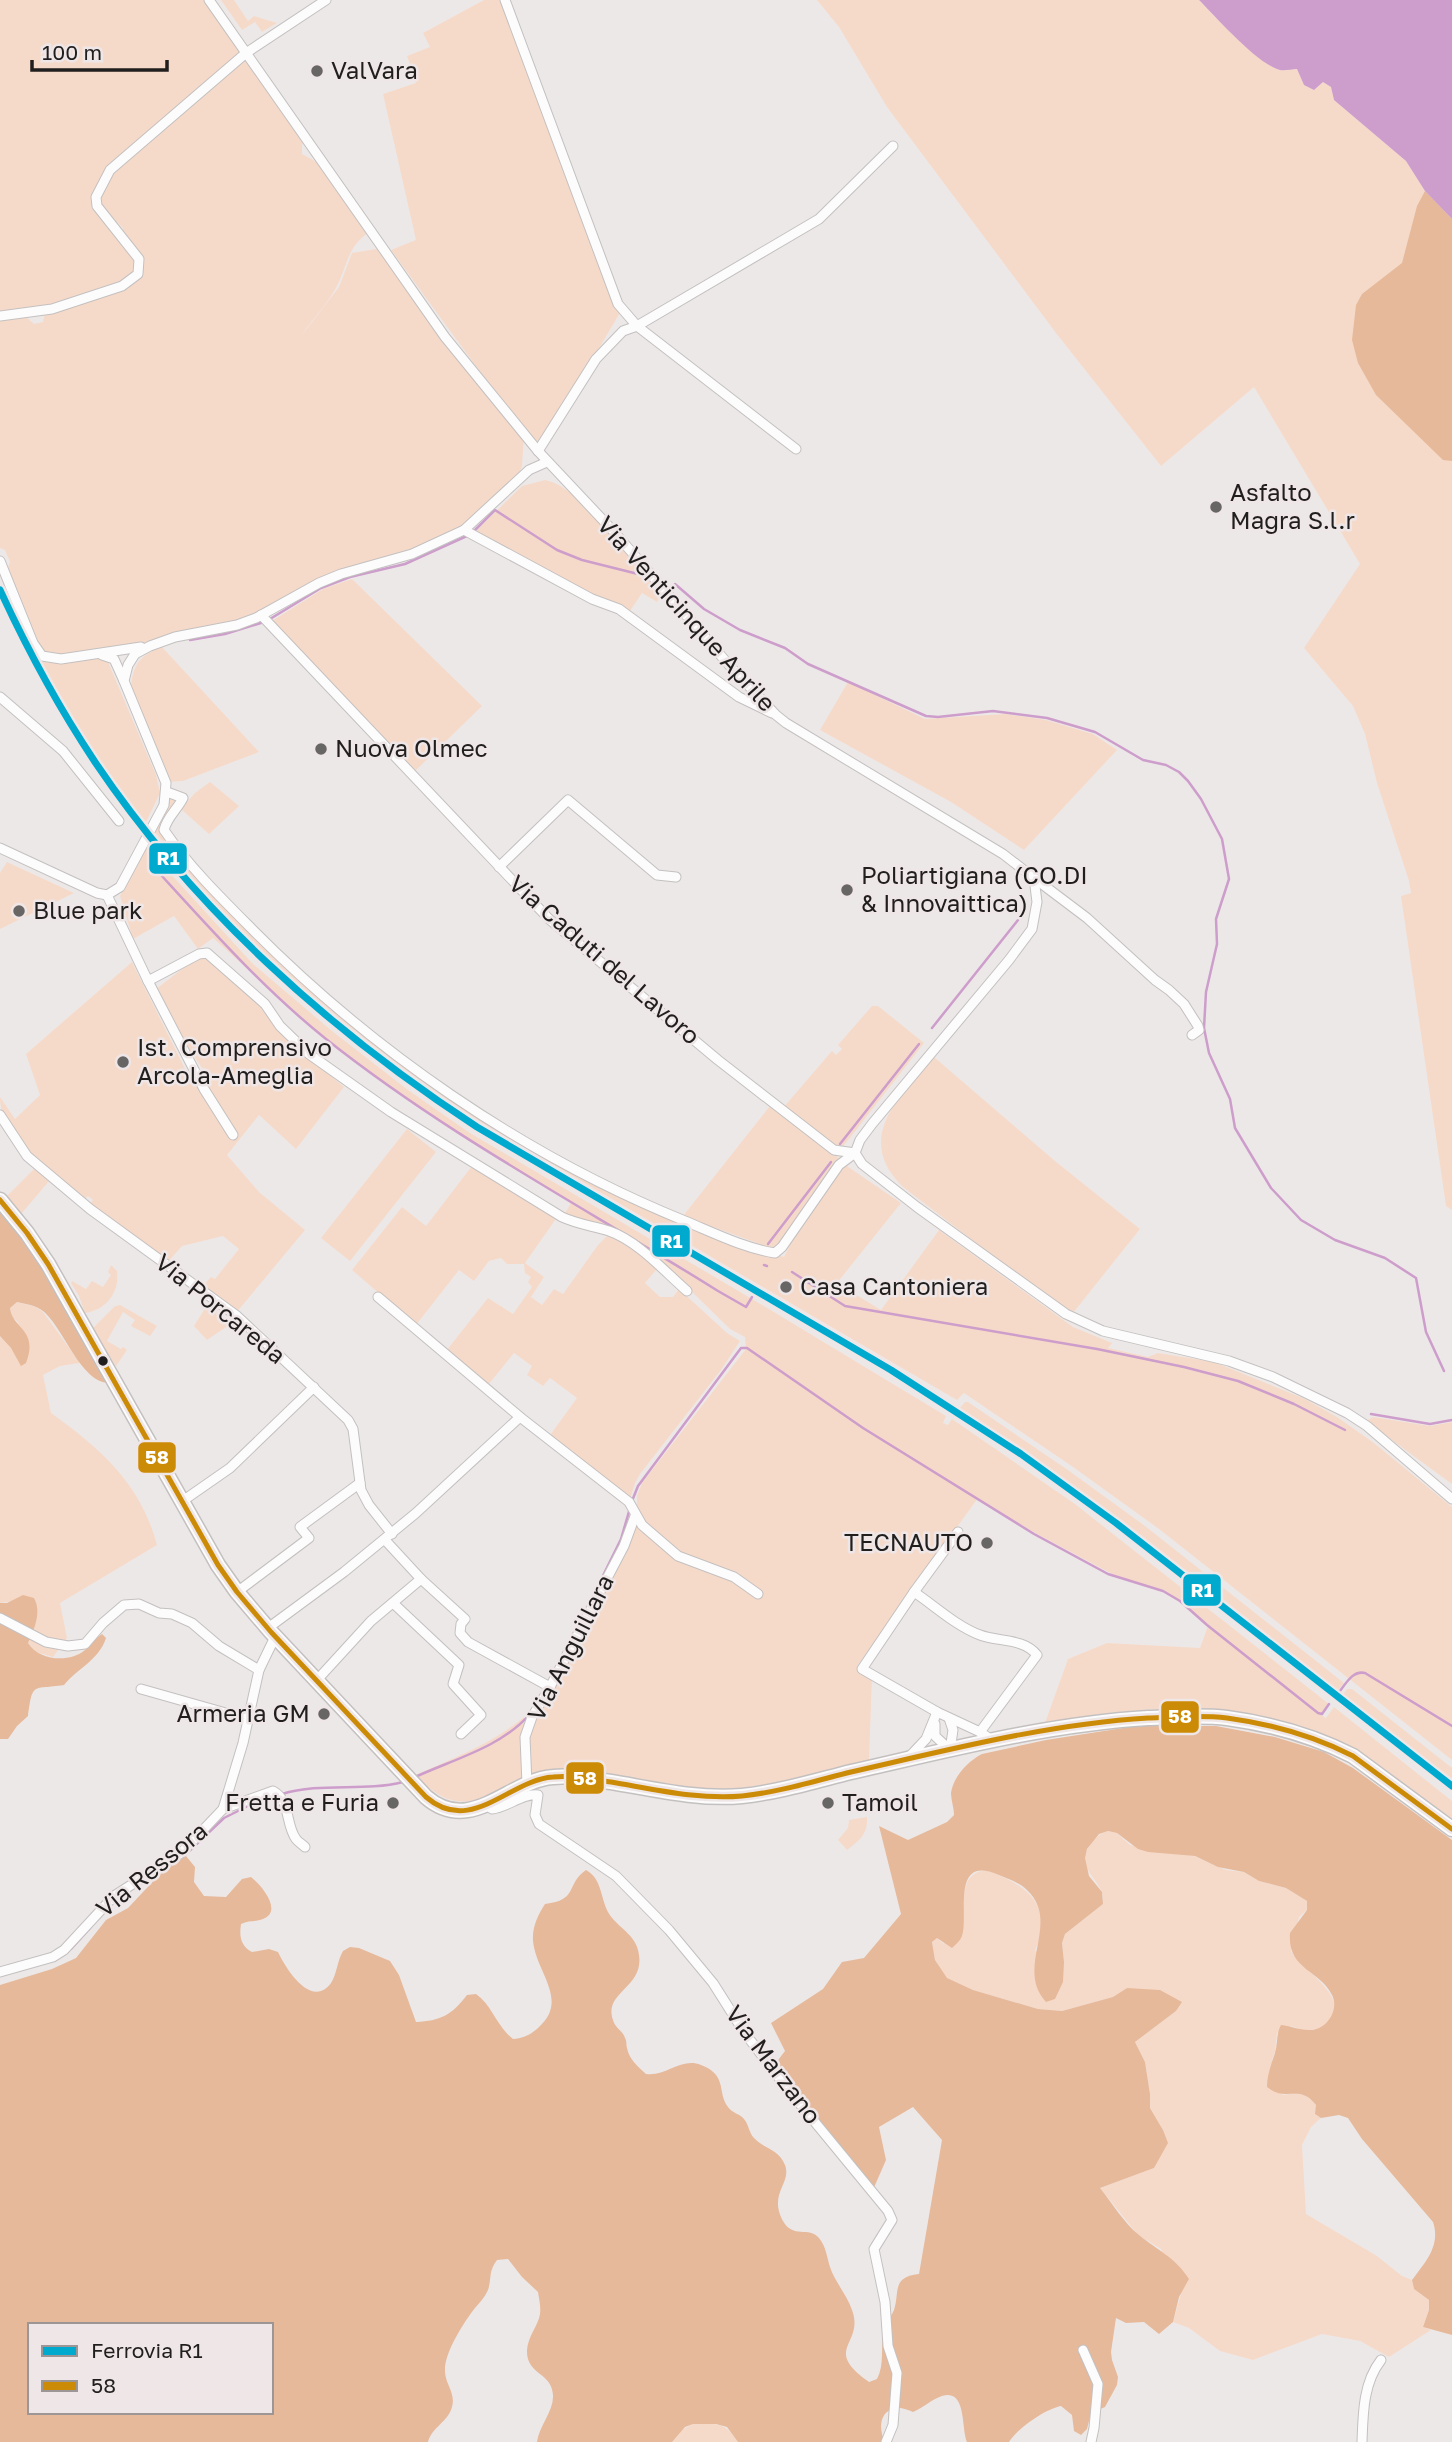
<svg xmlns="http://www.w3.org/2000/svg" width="1452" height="2442" viewBox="0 0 1452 2442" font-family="'Golos Text',sans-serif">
	<rect width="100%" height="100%" fill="#ede8e8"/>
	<g fill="#f6dac9">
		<path d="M0,0H207L244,52L109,169L95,197L138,260L137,274C97,301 47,309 0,314Z"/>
		<polygon points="221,0 234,0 248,21 254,16 277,23 262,32 255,22 242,30"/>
		<polygon points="484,0 500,0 624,306 538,451 391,250 416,240 383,94 416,83 407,56 430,47 423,33"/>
		<path d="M817,0H1199C1215,17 1259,64 1280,70C1285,71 1292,69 1297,69L1304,85L1314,90L1323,82L1331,87L1334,100L1406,161L1425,191L1452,219V1210L1446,1206L1401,896L1411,893L1409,881L1377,783L1365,734L1353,706L1304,648L1360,564L1254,387L1161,466L1056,333L887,107L839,27Z"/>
		<path d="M246,55L307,141L302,144V154L324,166L370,232C348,245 348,264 337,286C328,304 312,319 302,335L339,287L352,253L382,248L524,435L522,466L517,479L463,529L428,546L341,573L255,617L149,645L61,658L42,655L6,573L10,562L5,550L0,548V317L23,314L34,324L43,322L45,312L139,275L141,259L122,235L123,228L117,222H111L97,197L111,171Z"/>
		<path d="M545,480C579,485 641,567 660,596L657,602L642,593L630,611L593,597L474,533L522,486Z"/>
		<polygon points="352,579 482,706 413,773 272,621 323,589"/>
		<path d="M162,647L259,752L183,781L169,782L131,688C132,665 141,654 162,647Z"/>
		<path d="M95,656L108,662L156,775L160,793L146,822C106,772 68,720 41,662L57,663Z"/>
		<polygon points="848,682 925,719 1005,714 1046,720 1093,734 1117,750 1024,850 951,802 820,730"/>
		<polygon points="210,782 239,806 209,834 181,809 195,793"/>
		<path d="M171,798L180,801L165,820L173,848L371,1039L544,1155L740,1245L784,1257L798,1229L844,1164L901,1203L837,1283L881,1310L939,1230L1073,1327L1112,1343L1108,1348L1148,1357L1158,1353L1214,1362L1305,1399L1337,1417L1374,1443L1452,1507V1760L1159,1529L1073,1467L964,1393L957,1400L464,1113C349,1035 240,944 155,832Z"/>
		<path d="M146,847L253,964L332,1031L408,1090L470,1133L764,1306L946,1416L943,1423L948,1425L952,1419L1075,1504L1329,1704L1322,1713H1318L1326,1718L1334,1707L1452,1801V1820L1356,1750C1330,1734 1299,1729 1269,1724C1245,1719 1220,1712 1195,1710C1144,1706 1095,1714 1045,1723L1068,1659L1107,1643L1200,1648L1208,1626L1180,1601L1164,1590L1116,1576L1035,1533L978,1498L857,1666L872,1677L869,1761L782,1782L721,1791L551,1771L529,1774L527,1741L531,1725L637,1511V1496L642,1483L746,1349L745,1337L730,1329L688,1288L629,1239L564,1215L571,1203L416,1106L325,1038L213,938L198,949L174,916L133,939L120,896Z"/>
		<polygon points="7,862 9,863 74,893 0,929 0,873"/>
		<path d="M202,954L239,982L297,1048L344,1087L296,1149L259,1115L227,1155L259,1192L305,1230L236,1313L203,1286L211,1277L215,1279L239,1249L223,1236L182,1246L167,1263L89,1205L93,1200L88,1196L83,1201C53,1176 0,1139 0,1097L15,1119L40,1095L26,1054L132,962L194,1087L210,1070L202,1068L186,1045L156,989Z"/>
		<polygon points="872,1006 878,1006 924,1043 845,1144 841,1148 835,1148 783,1108 832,1051 836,1055 842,1049 838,1045"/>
		<path d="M934,1057L1055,1161L1140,1229L1073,1313L1001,1262L903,1187C853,1138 899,1097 934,1057Z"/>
		<polygon points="770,1106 839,1158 790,1227 778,1247 771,1248 683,1216"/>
		<polygon points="407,1129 436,1152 350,1261 321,1238"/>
		<polygon points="472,1166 558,1216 525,1263 544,1277 531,1297 542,1305 554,1289 563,1294 598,1245 609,1234 622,1241 657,1269 645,1283 660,1297 673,1297 679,1289 727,1333 740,1341 721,1370 640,1474 635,1483 629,1502 548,1438 577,1398 550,1378 543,1386 527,1375 532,1366 514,1353 488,1385 446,1351 488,1298 513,1314 532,1287 528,1282 531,1277 525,1273 524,1264 507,1264 501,1258 489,1261 474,1281 459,1270 416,1325 352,1270 402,1207 426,1226"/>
		<polygon points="35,1168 50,1180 21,1214 5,1198"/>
		<path d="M111,1265L117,1271C120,1292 106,1310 85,1313L79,1296L71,1283L72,1281L86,1289L92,1281L103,1287L111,1275L108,1272Z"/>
		<path d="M17,1302L36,1307L43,1312L80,1363L60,1366L43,1375L51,1413C101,1449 141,1484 157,1545L60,1603L67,1638L53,1657L36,1652L28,1643L37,1609L34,1598L0,1603V1336L11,1348L22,1365L18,1322L10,1315V1308Z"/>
		<polygon points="209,1302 219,1308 216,1314 229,1325 207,1340 194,1326"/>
		<polygon points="120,1305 157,1326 150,1336 131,1326 135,1320 123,1312 107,1341 121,1349 123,1347 127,1350 116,1366 92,1329 115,1306"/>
		<polygon points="965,1402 968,1402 1068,1470 1145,1526 1344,1683 1337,1691 1188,1572 959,1409"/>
		<polygon points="1373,1417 1430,1426 1452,1422 1452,1484 1366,1421"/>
		<polygon points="1347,1689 1352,1689 1452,1768 1452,1779 1343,1695"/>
		<path d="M524,1717L525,1779C479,1801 456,1818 415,1775C452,1759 493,1743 524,1717Z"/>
		<path d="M867,1817C868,1834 860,1840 847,1850L838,1840L848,1828L849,1820Z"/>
		<path d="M1108,1831L1117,1833L1130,1845L1194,1856L1226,1870L1244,1872L1259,1881L1286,1888L1307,1901V1910L1299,1917L1291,1951C1303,1971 1359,2002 1323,2026C1312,2033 1301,2030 1291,2026L1277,2033L1275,2052L1272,2060L1283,2095C1298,2093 1306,2092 1316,2105V2114L1321,2118L1311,2127L1302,2145L1306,2214L1377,2256L1402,2276L1412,2280L1414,2289L1429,2300V2310L1423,2327L1431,2330L1389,2357L1360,2341L1322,2334L1253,2360L1220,2351L1189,2328L1173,2322L1182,2290L1161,2249L1138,2235L1100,2188L1154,2168L1163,2130L1150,2108V2094L1145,2062L1135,2042L1176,2011L1127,1988L1114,1997L1062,2011L1038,2009L973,1990L946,1978L935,1960L932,1942L937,1938L944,1944C950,1931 958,1918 962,1904C965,1894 964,1882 973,1875C982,1868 990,1871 999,1875C1035,1891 1051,1911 1035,1951L1064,1962L1062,1943L1065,1934L1103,1904C1103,1900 1103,1896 1102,1893C1096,1875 1074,1866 1091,1844C1097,1836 1099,1834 1108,1831Z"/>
		<path d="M693,2424C715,2424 725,2421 738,2442H672L678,2432Z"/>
	</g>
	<g fill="#e6b99a" fill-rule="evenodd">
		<polygon points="1425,191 1452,219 1452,461 1443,460 1376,395 1358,363 1352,340 1356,305 1362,294 1402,263 1417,206"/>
		<path d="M0,1210L34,1254L109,1383C81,1383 63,1327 43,1311C35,1305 26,1304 17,1302L10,1308C12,1329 39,1329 26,1363L21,1366L11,1348L0,1336Z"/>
		<path d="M23,1595L34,1598C42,1612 34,1630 28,1643C39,1661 70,1663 85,1650C92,1645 95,1638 102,1634L106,1638C99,1660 78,1668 64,1685C32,1690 33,1681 28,1716L17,1726L8,1739H0V1603H7Z"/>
		<path d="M1136,1726H1216L1275,1737L1324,1752L1353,1768L1452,1840V2335L1423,2327L1429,2310V2300L1414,2289L1412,2280C1425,2262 1441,2246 1433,2222L1362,2139L1348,2118L1339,2115L1321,2118L1315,2114L1316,2105C1299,2083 1287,2103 1267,2087C1267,2075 1271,2065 1275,2053C1278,2043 1276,2034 1281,2025C1291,2026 1299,2030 1309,2030C1325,2031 1340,2011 1332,1995C1320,1970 1287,1970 1290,1933L1307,1910V1901L1286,1888L1259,1881L1244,1872L1218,1867L1195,1856L1148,1852L1138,1849L1117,1833L1108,1831L1099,1834L1087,1849L1085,1858L1089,1876L1102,1892L1103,1904L1065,1934L1062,1943L1064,1962L1063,1982L1055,1999L1046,2002C1014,1967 1062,1923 1027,1890C1020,1883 1009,1879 999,1875C950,1853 969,1916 962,1936C960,1941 956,1944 952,1948L937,1938L932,1942L935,1960L947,1978L973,1990L1038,2009L1062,2011L1113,1997L1127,1988L1160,1990L1182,2002L1176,2011L1135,2042L1145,2062L1150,2094V2108L1163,2130L1168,2143L1154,2168L1100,2188C1112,2203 1124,2223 1139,2235C1157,2250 1175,2257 1189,2279L1179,2297L1173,2322L1159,2334L1144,2322L1126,2323L1116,2318L1111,2352L1112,2360L1118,2377L1117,2385L1105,2407L1091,2413L1087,2429L1081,2435L1074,2431L1072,2415L1061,2406C1045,2409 1017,2429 1009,2442H967C961,2429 967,2388 942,2396C932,2399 923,2408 913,2412C908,2410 901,2407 896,2408C878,2411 879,2431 885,2442H738L727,2427L716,2424H693L685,2427L672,2442H537C539,2426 554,2411 553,2395C552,2372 526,2375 527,2350C528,2336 538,2326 540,2314C541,2306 539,2299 538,2292L522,2277L508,2259L497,2260C488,2272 492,2278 488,2290C485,2297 480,2302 475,2308C464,2322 444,2353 445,2371C445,2384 456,2393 452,2407C448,2422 432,2427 428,2442H0V1985L52,1969L76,1958L106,1920L128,1908L159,1875L186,1856L195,1867L194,1882L204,1896L226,1897L242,1879L251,1877C260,1884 284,1911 263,1919C256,1922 249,1920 241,1924C239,1937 241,1946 252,1952L269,1949L278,1952C285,1967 311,2010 331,1983C337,1974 337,1961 343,1951L350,1947L359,1948L390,1961L399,1975L416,2022C440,2021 452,2015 467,1995L476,1994C492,2005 497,2027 513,2039C524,2038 530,2035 538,2028C570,2000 536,1973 533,1941C532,1927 538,1915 545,1904C579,1900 565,1885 586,1870C602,1879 600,1896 608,1912C616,1927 637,1934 639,1955C644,1988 603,1992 613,2020C615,2028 623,2031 625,2038C627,2041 626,2045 627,2048C629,2059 638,2067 646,2074C666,2077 681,2057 701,2065C728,2075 717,2093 728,2107C732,2113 740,2114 744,2119C749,2125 749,2133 754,2138C764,2149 779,2149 785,2165C792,2184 768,2193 783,2221C793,2239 809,2226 819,2238C826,2246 827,2258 830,2267C835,2282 847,2295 852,2310C865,2345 821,2348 869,2382L877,2379C885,2364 880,2347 884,2330C886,2323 891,2317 894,2310C900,2292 891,2277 919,2274L942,2140L913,2107L879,2127L886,2160L872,2192L772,2068L785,2051L771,2023L823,1989L842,1962L864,1958L901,1914L879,1826L908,1840L947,1822L954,1815C954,1808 951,1800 951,1793C953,1777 968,1761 982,1754L1046,1740ZM30,2325H271V2412H30Z"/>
	</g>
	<path fill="#cd9dcb" d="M1199,0H1452V219L1425,191L1406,161L1334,100L1331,87L1323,82L1314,90L1304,85L1297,69C1292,69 1285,71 1280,70C1257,64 1216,17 1199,0Z"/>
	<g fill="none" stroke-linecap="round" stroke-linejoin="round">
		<g stroke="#cd9dcb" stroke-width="2.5">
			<polyline points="474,531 495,510 557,550 582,560 642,575"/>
			<polyline points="675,584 704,609 740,630 785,648 808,664 926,716 938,717 993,711 1047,718 1095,732 1143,760 1166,765 1179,772 1188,781 1201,799 1222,839 1229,879 1216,919 1217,944 1206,992 1204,1028 1209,1053 1230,1099 1235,1128 1271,1188 1301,1220 1335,1240 1385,1258 1416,1278 1426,1332 1444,1371"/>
			<polyline points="270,619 321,588 350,577 405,564 469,535"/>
			<polyline points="190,640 225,634 264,622"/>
			<path d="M150,863C206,924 261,987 326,1039C448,1136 586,1208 718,1291L746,1307L752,1297"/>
			<polyline points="932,1028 1018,920"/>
			<polyline points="840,1144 919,1044"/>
			<polyline points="768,1244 831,1162"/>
			<polyline points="764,1265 767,1266"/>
			<polyline points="792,1272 845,1306 1097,1349 1184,1367 1238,1381 1294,1404 1345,1430"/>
			<polyline points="1371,1414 1430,1424 1452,1420"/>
			<polyline points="632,1501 638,1486 741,1348 747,1348 863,1428 1034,1534 1108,1574 1163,1591 1180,1601 1207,1625 1318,1713 1322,1714 1329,1704"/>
			<polyline points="595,1592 621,1539 630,1508"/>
			<path d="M1337,1695C1345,1685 1352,1670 1365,1673L1452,1726"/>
			<path d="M413,1778C451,1760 500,1748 529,1715"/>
			<path d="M282,1794C321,1782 364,1792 403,1782"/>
			<polyline points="142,1883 185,1855 224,1818 252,1804 275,1796"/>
			<polyline points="71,1949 90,1928"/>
		</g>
		<g stroke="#c4c0c0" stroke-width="11">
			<g id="street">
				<polyline points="209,0 445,337 538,451 616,534 729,665 776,715 786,723 1003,854 1034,878 1037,902 1032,929 1009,960 872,1124 860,1140 855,1153"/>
				<polyline points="505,0 618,304 637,326 819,219 893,146"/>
				<polyline points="0,316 52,309 122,286 138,274 139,259 97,206 96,197 110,170 246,53 326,0"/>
				<polyline points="538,451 596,359 623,331 637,326 796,449"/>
				<polyline points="464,530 592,599 619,609 739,697 772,713"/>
				<polyline points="0,561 33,643 42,656 61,659 141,647"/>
				<polyline points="261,615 549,919 718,1060 834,1150 855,1153"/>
				<polyline points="102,655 114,659 124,681"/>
				<polyline points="0,697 63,751 119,821"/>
				<path d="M167,792L183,798C177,810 167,817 164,830C188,865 218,895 248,925C371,1050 522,1155 685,1221C714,1233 744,1248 775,1253L782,1247L839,1165L855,1153"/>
				<polyline points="0,848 97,893 107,895"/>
				<polyline points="499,867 568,800 657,875 676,877"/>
				<polyline points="1034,878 1087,918 1155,980 1169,990 1184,1004 1198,1026 1199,1030 1192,1035"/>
				<path d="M107,895L148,981L199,954L207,953L265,1004L280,1026L309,1054L391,1112L562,1217C577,1224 593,1226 609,1231C638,1241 664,1271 687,1291"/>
				<polyline points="107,895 120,887 164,805 166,783 124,681 128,665 135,654 150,646 175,637 237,625 256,618 319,583 341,574 412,554 464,530 529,470 547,462"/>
				<polyline points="148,981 204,1089 233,1135"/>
				<polyline points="0,1115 27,1156 90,1209 237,1316 348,1420 353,1429 361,1490 369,1505 392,1534"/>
				<polyline points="855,1153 862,1164 917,1207 1066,1314 1103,1331 1229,1361 1273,1377 1347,1413 1367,1426 1452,1499"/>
				<polyline points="378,1297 520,1417 629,1502 642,1525 678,1556 734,1577 758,1594"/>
				<polyline points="184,1500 230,1468 314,1387"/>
				<polyline points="958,1532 914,1592 862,1669 937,1712 980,1732 992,1740"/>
				<polyline points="385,1540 421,1579 465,1619 461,1624 460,1633 468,1642 550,1687"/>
				<polyline points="237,1592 309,1538 300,1527 360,1483"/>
				<path d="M914,1592C935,1606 956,1626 980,1635C998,1642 1024,1638 1037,1655L980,1732"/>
				<polyline points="393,1603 459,1665 453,1684 481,1715 461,1734"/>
				<polyline points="0,1618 46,1642 68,1646 85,1644 103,1623 124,1605 139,1604 159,1613 172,1614 192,1623 219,1646 259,1670"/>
				<polyline points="268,1628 344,1572 416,1513 520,1417"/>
				<polyline points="317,1680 371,1621 421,1579"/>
				<polyline points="141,1689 247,1719"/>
				<polyline points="949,1718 953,1730 950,1750"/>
				<polyline points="935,1724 935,1736 950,1750"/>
				<polyline points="909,1757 926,1739 937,1712"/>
				<polyline points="527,1784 525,1737 532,1717 550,1687 624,1546 635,1516"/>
				<path d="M486,1805L492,1809C508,1807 523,1793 538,1795L535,1815L539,1824L616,1876L669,1930L713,1983L744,2032L786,2087L888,2211L892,2220L874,2249L885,2302L888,2346L897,2373L893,2425L886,2442"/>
				<path d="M223,1809L273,1791C291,1801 285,1824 296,1839C298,1842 302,1844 305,1847"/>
				<polyline points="0,1972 53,1957 64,1950 114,1896 181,1853 223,1809 243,1743 259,1670 275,1637"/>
				<polyline points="1083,2350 1098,2384 1094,2428 1091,2442"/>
				<path d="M1362,2442C1363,2414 1363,2383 1381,2360"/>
			</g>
		</g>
		<g stroke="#c4c0c0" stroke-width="17">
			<path id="primary" d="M0,1200L27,1233L48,1264L218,1565L237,1592L271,1632L426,1797C471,1836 509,1780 553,1777C572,1775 591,1779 611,1782C653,1789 699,1800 742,1796C779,1792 815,1781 851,1772C948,1750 1048,1724 1148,1718C1174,1717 1201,1715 1227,1718C1271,1724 1314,1736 1353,1756L1452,1829"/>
		</g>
		<use href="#street" stroke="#fcfcfc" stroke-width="9"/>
		<use href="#primary" stroke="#fcfcfc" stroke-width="14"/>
		<g stroke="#efe6e7" stroke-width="10">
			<path id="bus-1" d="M0,1200L27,1233L48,1264L218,1565L237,1592L271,1632L426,1797C471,1836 509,1780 553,1777C572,1775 591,1779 611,1782C653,1789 699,1800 742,1796C779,1792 815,1781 851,1772C948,1750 1048,1724 1148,1718C1174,1717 1201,1715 1227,1718C1271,1724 1314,1736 1353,1756L1452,1829"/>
		</g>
		<use href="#bus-1" stroke="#cc8b06" stroke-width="5"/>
		<g stroke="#efe6e7" stroke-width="12">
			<path id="rail-1" d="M0,590C27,649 59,708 95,762C194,909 330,1031 477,1127L891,1370L1021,1454L1116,1523L1452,1786"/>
		</g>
		<use href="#rail-1" stroke="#00a9ce" stroke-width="7"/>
	</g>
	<g fill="#686565" stroke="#efe6e7" stroke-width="2.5">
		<circle cx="317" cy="71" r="7"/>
		<circle cx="1216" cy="507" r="7"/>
		<circle cx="321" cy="749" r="7"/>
		<circle cx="847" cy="890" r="7"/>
		<circle cx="19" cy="911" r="7"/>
		<circle cx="123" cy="1062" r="7"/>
		<circle cx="786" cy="1287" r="7"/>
		<circle cx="987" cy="1543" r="7"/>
		<circle cx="324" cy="1714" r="7"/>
		<circle cx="393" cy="1803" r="7"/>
		<circle cx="828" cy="1803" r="7"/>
	</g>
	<circle fill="#211e1e" stroke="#efe6e7" stroke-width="2.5" cx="103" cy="1361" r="6"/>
	<g text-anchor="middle" stroke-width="5" stroke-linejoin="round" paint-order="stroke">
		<g font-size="24" fill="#211e1e" stroke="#efe6e7" text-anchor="start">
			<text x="331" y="79">ValVara</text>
			<text x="1230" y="501">Asfalto<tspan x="1230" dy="28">Magra S.l.r</tspan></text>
			<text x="335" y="757">Nuova Olmec</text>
			<text x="861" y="884">Poliartigiana (CO.DI<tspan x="861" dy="28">&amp; Innovaittica)</tspan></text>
			<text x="33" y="919">Blue park</text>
			<text x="137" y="1056">Ist. Comprensivo<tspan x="137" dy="28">Arcola-Ameglia</tspan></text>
			<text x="800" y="1295">Casa Cantoniera</text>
			<text x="973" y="1551" text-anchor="end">TECNAUTO</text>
			<text x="310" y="1722" text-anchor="end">Armeria GM</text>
			<text x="379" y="1811" text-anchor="end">Fretta e Furia</text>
			<text x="842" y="1811">Tamoil</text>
		</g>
		<g font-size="24" fill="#211e1e" stroke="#efe6e7">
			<text transform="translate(686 614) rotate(48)" y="8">Via Venticinque Aprile</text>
			<text transform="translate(604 960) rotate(41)" y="8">Via Caduti del Lavoro</text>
			<text transform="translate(220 1309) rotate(39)" y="8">Via Porcareda</text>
			<text transform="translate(571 1648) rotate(-63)" y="8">Via Anguillara</text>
			<text transform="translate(152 1870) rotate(-39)" y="8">Via Ressora</text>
			<text transform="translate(773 2065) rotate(53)" y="8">Via Marzano</text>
		</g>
	</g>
	<g stroke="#efe6e7" stroke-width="2.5">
		<rect x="148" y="842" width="40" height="33" rx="7" fill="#00a9ce"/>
		<rect x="651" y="1224" width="40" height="34" rx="7" fill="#00a9ce"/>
		<rect x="137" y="1441" width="40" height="33" rx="7" fill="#cc8b06"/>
		<rect x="1182" y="1573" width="40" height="34" rx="7" fill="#00a9ce"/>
		<rect x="1160" y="1700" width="40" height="34" rx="7" fill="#cc8b06"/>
		<rect x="565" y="1761" width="40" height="34" rx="7" fill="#cc8b06"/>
	</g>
	<g font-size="19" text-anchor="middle" font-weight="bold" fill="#fff">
		<text x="168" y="865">R1</text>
		<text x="671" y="1248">R1</text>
		<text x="157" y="1464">58</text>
		<text x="1202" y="1597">R1</text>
		<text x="1180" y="1723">58</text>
		<text x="585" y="1785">58</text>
	</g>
	<rect x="28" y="2323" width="245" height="91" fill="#efe6e7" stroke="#9d9697" stroke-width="2"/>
	<rect x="42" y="2346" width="35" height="10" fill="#00a9ce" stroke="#9d9697" stroke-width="2"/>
	<text x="91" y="2358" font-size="21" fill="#211e1e">Ferrovia R1</text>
	<rect x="42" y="2381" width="35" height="10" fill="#cc8b06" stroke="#9d9697" stroke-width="2"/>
	<text x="91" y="2393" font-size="21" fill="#211e1e">58</text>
	<path d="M32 60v10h135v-10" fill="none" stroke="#211e1e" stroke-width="3.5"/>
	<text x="42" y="60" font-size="21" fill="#211e1e" stroke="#efe6e7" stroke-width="5" paint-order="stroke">100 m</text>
</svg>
